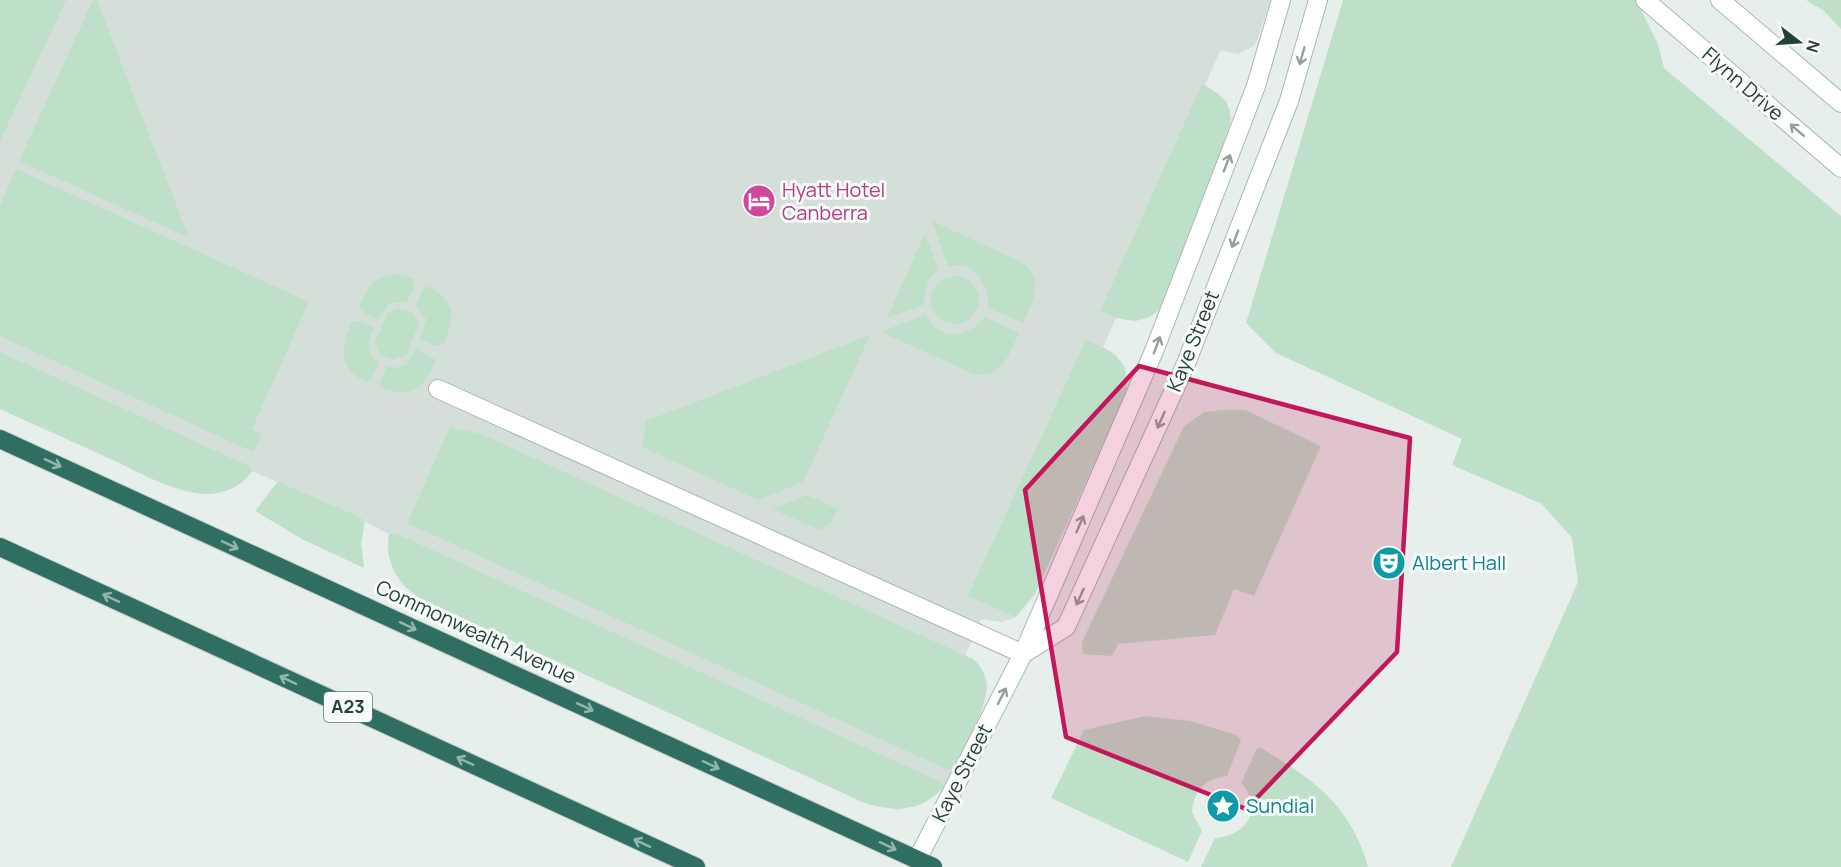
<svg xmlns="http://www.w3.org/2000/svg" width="1841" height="867" viewBox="0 0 1841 867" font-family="Manrope,sans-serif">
	<rect width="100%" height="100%" fill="#e6efeb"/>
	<polygon fill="#d4dfda" points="0,0 1271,0 1255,45 1239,54 1220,51 1205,85 1226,101 1230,111 1230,127 1202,207 1159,310 1150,317 1136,321 1116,318 1103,347 1115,354 1125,367 1127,380 1124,397 1035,594 1016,617 1002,622 981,619 965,656 978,664 984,673 988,685 985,701 944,786 922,804 898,810 860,801 419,598 403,585 394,571 388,553 389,534 365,522 361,544 364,568 302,539 257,512 256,510 277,482 252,471 240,483 225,491 204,494 189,491 134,470 0,409"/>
	<g fill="#bfe0c8">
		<polygon points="0,0 66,0 0,141"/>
		<polygon points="93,0 97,0 189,238 19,161"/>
		<polygon points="1343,0 1636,0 1658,44 1664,68 1841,216 1841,867 1451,867 1578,582 1572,538 1542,504 1452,465 1462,439 1276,353 1246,323"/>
		<polygon points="1806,0 1841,0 1841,29 1824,11"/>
		<path d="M1202,84C1219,93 1228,99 1231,119L1202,207L1159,310C1140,327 1121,320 1100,311Z"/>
		<polygon points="16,169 309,302 252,429 262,434 253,452 0,336 0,205"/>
		<path d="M932,221L1019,261C1047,277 1033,301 1023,323L988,308C990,284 974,261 948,266Z"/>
		<polygon points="925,233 938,270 928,280 923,305 887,318"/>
		<path d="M395,274L413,279L414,286L407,302L390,303L378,320L364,313L359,307C367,289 373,277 395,274Z"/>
		<circle cx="955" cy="300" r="24"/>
		<path d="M429,286C457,304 455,317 443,345L436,346L420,340L426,319L416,306L422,290Z"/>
		<polygon points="397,308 412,312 419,323 407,354 394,360 379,354 375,342 388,313"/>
		<path d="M926,314C938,342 969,338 985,317L1019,333C1009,354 1002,379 974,374L881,332Z"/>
		<path d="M360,321L374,328C368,341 365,353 379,362L372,379L367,382C336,369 341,347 352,322Z"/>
		<polygon points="870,335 803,482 758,500 642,447 646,421"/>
		<path d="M1086,340C1112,351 1131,361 1126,393L1035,594L1016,617L968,596Z"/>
		<path d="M416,348L436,360C424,388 414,400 381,388L380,382L387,366L396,368L407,364Z"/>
		<path d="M0,352L249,466L252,471C242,487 223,494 205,494C175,493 140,473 114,460C76,443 38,426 0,409Z"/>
		<polygon points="1223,410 1245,410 1321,446 1254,596 1234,589 1215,635 1118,644 1112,656 1083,654 1082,642 1184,426 1204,412"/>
		<path d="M450,427L481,434L973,659C1005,686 968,738 954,769H946L407,523Z"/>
		<polygon points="278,482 360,517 364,522 361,544 364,568 302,539 257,512 256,510"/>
		<polygon points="807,495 839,509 830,524 820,530 772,509"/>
		<path d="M395,533L941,782L944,786C924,812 893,812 865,803L424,600C399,588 384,562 389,534Z"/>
		<path d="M1145,716L1191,721L1236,735L1241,740L1227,776C1203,780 1195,789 1192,812L1202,831L1188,862L1051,798L1084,730Z"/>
		<path d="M1257,748H1261C1313,779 1351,805 1368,867H1201L1215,838C1247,836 1264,808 1241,783Z"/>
	</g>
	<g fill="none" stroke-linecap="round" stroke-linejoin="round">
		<g stroke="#a8b8b2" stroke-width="20">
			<g id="street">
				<polyline points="438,389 1023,654"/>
				<polyline points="1023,654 1066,627 1185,366 1289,101 1318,0"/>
				<polyline points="917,860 1023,654 1154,351 1256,86 1281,0"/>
			</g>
		</g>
		<g stroke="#a4bbb3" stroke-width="20">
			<g id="secondary">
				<polyline points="1645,0 1841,168"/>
				<polyline points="1720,0 1841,103"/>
			</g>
		</g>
		<g stroke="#c2cac8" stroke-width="20">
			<g id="highway">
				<polyline points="0,439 933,867"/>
				<polyline points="0,547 696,867"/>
			</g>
		</g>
		<use href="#street" stroke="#fff" stroke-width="18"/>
		<use href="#secondary" stroke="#fff" stroke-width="18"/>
		<use href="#highway" stroke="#2f6f62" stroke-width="18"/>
	</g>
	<defs><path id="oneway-shaft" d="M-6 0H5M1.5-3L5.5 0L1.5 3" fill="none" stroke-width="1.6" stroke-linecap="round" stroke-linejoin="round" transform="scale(1.5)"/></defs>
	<g stroke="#92a09c">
		<use href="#oneway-shaft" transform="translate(1302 56) rotate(106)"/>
		<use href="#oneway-shaft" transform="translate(1797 130) rotate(-139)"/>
		<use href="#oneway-shaft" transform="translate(1227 163) rotate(-69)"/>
		<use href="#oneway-shaft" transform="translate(1235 239) rotate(111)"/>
		<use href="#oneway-shaft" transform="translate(1157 345) rotate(-69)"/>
		<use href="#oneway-shaft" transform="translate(1161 420) rotate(114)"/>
		<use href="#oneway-shaft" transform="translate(1080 524) rotate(-67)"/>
		<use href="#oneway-shaft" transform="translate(1080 597) rotate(114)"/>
		<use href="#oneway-shaft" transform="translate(1002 696) rotate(-63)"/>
	</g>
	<g stroke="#93b5ae">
		<use href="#oneway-shaft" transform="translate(53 463) rotate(25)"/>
		<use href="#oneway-shaft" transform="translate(230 545) rotate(25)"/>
		<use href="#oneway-shaft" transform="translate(111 598) rotate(-155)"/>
		<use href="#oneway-shaft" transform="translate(408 626) rotate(25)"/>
		<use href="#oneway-shaft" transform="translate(288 680) rotate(-155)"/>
		<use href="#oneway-shaft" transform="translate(585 707) rotate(25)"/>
		<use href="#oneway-shaft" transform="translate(465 761) rotate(-155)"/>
		<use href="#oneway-shaft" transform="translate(711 765) rotate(25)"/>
		<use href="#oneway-shaft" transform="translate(642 843) rotate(-155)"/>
		<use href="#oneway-shaft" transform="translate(888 846) rotate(25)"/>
	</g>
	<path fill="#c2185b" fill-opacity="0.2" stroke="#c2185b" stroke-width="4.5" stroke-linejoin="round" d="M1139,366L1410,438L1397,652L1246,809L1066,737L1025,490Z"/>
	<defs>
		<g id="hotel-disc" transform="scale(1.725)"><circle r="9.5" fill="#d1479c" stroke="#f7fbf9"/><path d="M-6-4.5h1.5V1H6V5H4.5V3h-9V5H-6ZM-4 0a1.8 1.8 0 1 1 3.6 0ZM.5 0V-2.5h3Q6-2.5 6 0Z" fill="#fff"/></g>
		<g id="theatre-disc" transform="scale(1.725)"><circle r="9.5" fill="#0f9aa8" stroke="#f7fbf9"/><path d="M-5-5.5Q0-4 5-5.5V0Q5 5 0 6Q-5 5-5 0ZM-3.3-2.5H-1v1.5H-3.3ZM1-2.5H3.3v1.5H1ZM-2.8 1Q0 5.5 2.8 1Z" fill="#fff"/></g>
		<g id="sight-disc" transform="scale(1.725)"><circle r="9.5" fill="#0f9aa8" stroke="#f7fbf9"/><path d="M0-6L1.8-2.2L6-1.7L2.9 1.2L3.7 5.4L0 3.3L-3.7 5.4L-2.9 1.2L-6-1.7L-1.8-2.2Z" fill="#fff"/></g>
	</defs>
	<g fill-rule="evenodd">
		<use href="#hotel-disc" x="759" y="201"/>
		<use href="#theatre-disc" x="1389" y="563"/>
		<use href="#sight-disc" x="1223" y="806"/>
	</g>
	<g text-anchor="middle" stroke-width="6" stroke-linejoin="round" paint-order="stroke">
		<rect fill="#f7fbf9" stroke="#637a73" stroke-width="1.5" x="324" y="692" width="48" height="30" rx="4.5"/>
		<g font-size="18" font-weight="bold" fill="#24423a">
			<text x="348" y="713">A23</text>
		</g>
		<g font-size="20" fill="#24423a" stroke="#f7fbf9">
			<text transform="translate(1743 84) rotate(41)" y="7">Flynn Drive</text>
			<text transform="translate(1193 341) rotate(-68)" y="7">Kaye Street</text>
			<text transform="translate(476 632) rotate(25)" y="7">Commonwealth Avenue</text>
			<text transform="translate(962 773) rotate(-63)" y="7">Kaye Street</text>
		</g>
		<g font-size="20" fill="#b23c85" stroke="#f7fbf9" text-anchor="start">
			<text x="782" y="197">Hyatt Hotel<tspan x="782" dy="23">Canberra</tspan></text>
		</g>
		<g font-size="20" fill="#0d838f" stroke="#f7fbf9" text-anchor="start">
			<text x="1412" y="570">Albert Hall</text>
			<text x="1246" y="813">Sundial</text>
		</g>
	</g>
	<g transform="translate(1799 42) rotate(107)" stroke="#f7fbf9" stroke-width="4.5" paint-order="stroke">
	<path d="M0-4.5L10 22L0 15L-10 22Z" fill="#24423a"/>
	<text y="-9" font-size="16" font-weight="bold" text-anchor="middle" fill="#24423a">N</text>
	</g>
</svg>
